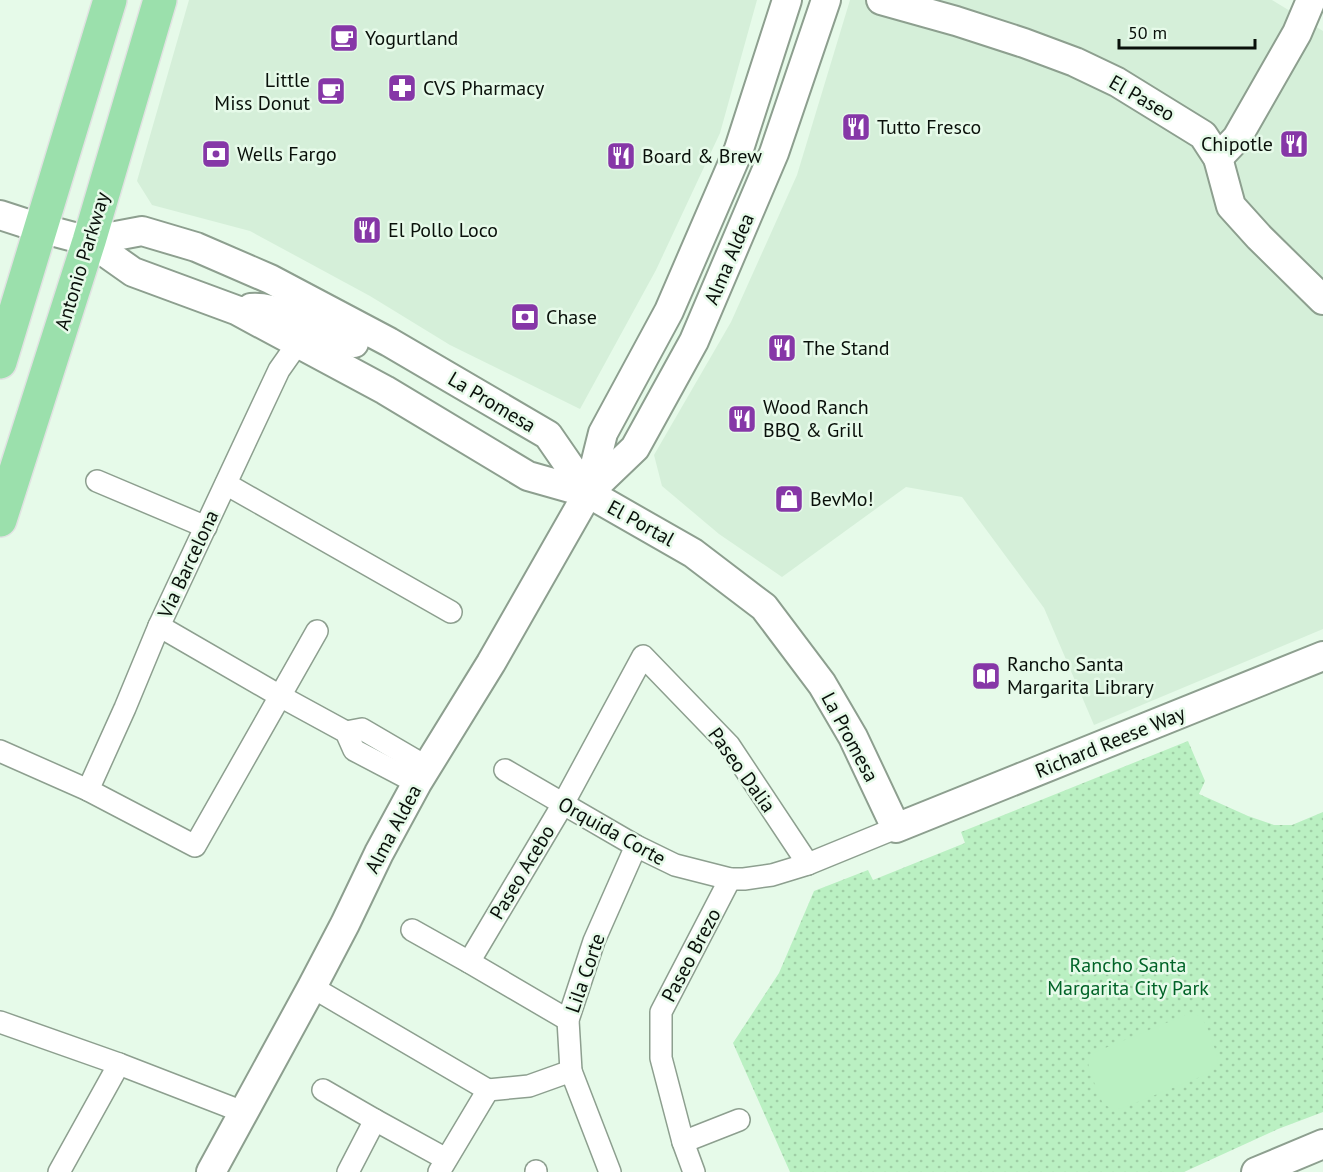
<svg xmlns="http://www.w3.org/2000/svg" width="1323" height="1172" viewBox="0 0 1323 1172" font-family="'PT Sans',sans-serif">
	<defs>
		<pattern id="park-dots" width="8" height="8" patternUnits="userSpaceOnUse" patternTransform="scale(1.5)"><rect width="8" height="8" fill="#baf0c2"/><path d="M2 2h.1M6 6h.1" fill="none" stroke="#9fcda5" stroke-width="1.8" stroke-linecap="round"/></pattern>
	</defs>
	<rect width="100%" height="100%" fill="#e6fae9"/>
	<g fill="#d5efd9">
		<polygon points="189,0 757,0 720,133 656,270 580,409 450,345 370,296 250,231 152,205 137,181"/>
		<polygon points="850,0 1272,0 1323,31 1323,629 1094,725 1044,608 962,497 906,487 782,577 719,534 662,486 654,455 731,322 797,175"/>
	</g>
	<polygon fill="url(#park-dots)" points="1188,741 1205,781 1199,794 1248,816 1274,825 1292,825 1323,812 1323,1112 1278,1129 1184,1172 790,1172 733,1043 779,973 814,891 868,870 873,880 965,843 961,832"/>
	<path fill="#baf0c2" d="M1188,1014C1193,1014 1198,1014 1202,1018C1207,1025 1218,1055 1218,1064L1210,1073L1120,1109L1111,1108L1103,1104L1089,1070L1088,1060L1093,1053Z"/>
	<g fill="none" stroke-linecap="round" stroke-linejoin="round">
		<g stroke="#8d9f8f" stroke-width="24">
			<g id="street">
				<polyline points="97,481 206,527"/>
				<polyline points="226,484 451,612"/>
				<polyline points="159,626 280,696 346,732 354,750 417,783"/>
				<polyline points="346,732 362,729 427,767"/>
				<polyline points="0,751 88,790 195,846 317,631"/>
				<polyline points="505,770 636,846 675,865 730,879 744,879 772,875 808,864 896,828"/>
				<polyline points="88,790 125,708 159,626 279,370 298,343"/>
				<polyline points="412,930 469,962 568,1020"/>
				<polyline points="469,962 563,804 643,656 729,745 808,864"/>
				<polyline points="312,987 488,1090"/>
				<polyline points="0,1022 119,1064 243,1112"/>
				<polyline points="323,1090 375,1120 446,1159"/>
				<polyline points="683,1142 739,1120"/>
				<polyline points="59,1172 119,1064"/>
				<polyline points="348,1172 375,1120"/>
				<polyline points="439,1172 488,1090 529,1086 571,1071"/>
				<polyline points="536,1172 536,1171"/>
				<polyline points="610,1172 571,1071 568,1020 594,941 636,846"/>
				<polyline points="694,1172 683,1142 661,1058 661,1012 730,879"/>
			</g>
		</g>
		<g stroke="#8d9f8f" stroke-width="32">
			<g id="secondary">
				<polyline points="881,0 956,21 1024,43 1075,62 1117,82 1203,135 1218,158 1231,206 1259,237 1323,300"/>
				<polyline points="1218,158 1237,138 1297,33 1311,0"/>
				<polyline points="0,215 40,228 89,241 133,272 236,310 385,390 528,476 588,493 693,553 764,607 822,684 853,737 896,828 1323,656"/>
				<polyline points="89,241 142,231 196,247 270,279 389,342 548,435 588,493"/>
				<path d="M251,308C277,305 329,332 354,343"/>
				<polyline points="588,493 635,448 694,341 774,153 826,0"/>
				<polyline points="211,1172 312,987 345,924 379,853 417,783 491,663 588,493 603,433 669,311 739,149 787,0"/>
				<polyline points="1256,1172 1323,1144"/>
			</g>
		</g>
		<g stroke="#e1e2e2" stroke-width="36">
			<g id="primary">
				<polyline points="0,362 110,0"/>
				<polyline points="0,520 89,241 160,0"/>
			</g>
		</g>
		<use href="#street" stroke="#fff" stroke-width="21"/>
		<use href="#secondary" stroke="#fff" stroke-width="28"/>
		<use href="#primary" stroke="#9be0ac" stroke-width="33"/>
	</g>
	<defs>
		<g id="cafe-square" transform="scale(1.5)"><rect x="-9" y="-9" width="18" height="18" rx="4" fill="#8637a7" stroke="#e6fae9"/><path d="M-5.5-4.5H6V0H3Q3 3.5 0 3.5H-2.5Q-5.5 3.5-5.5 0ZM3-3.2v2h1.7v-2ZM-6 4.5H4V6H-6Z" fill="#fff"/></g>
		<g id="pharmacy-square" transform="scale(1.5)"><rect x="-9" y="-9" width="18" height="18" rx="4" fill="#8637a7" stroke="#e6fae9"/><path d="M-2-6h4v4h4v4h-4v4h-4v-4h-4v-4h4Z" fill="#fff"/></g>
		<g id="restaurant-square" transform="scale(1.5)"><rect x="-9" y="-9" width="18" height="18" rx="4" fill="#8637a7" stroke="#e6fae9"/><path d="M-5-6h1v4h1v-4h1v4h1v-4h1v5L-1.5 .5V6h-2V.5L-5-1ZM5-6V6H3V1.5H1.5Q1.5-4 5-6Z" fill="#fff"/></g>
		<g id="bank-square" transform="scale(1.5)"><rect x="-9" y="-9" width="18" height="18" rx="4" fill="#8637a7" stroke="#e6fae9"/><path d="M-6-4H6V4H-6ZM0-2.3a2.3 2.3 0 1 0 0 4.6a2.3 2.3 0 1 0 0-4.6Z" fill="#fff"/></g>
		<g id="shop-square" transform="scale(1.5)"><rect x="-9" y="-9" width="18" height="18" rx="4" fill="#8637a7" stroke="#e6fae9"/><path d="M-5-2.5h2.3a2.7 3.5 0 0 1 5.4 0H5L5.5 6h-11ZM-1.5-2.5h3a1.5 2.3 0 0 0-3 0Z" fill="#fff"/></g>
		<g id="library-square" transform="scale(1.5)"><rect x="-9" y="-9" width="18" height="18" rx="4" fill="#8637a7" stroke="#e6fae9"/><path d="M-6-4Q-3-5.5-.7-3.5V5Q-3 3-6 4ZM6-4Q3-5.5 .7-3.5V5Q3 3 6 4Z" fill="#fff"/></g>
	</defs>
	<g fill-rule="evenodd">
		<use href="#cafe-square" x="344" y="38"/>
		<use href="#pharmacy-square" x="402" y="88"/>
		<use href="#cafe-square" x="331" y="91"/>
		<use href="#restaurant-square" x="856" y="127"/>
		<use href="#restaurant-square" x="1294" y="144"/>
		<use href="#bank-square" x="216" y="154"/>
		<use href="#restaurant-square" x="621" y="156"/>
		<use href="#restaurant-square" x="367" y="230"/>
		<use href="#bank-square" x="525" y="317"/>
		<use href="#restaurant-square" x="782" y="348"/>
		<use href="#restaurant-square" x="742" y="419"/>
		<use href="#shop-square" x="789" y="499"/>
		<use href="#library-square" x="986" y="676"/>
	</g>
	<g text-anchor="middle" stroke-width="5" stroke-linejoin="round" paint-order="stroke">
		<g font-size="20" fill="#09100a" stroke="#e6fae9" text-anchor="start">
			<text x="365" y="45">Yogurtland</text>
			<text x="310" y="87" text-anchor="end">Little<tspan x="310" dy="23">Miss Donut</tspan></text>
			<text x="423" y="95">CVS Pharmacy</text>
			<text x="877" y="134">Tutto Fresco</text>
			<text x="1273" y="151" text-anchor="end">Chipotle</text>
			<text x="237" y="161">Wells Fargo</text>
			<text x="642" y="163">Board &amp; Brew</text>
			<text x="388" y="237">El Pollo Loco</text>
			<text x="546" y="324">Chase</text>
			<text x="803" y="355">The Stand</text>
			<text x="763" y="414">Wood Ranch<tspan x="763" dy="23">BBQ &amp; Grill</tspan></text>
			<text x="810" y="506">BevMo!</text>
			<text x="1007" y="671">Rancho Santa<tspan x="1007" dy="23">Margarita Library</tspan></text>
		</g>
		<g font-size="20" fill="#09100a" stroke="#e6fae9">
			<text transform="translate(1142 98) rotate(30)" y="7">El Paseo</text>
			<text transform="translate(729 259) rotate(-67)" y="7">Alma Aldea</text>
			<text transform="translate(82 261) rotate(-73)" y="7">Antonio Parkway</text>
			<text transform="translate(492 402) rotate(31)" y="7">La Promesa</text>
			<text transform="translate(641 523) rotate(29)" y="7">El Portal</text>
			<text transform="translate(188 564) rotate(-65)" y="7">Via Barcelona</text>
			<text transform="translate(850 737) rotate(62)" y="7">La Promesa</text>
			<text transform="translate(1110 742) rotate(-22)" y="7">Richard Reese Way</text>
			<text transform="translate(742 770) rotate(54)" y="7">Paseo Dalia</text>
			<text transform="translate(393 829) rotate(-62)" y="7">Alma Aldea</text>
			<text transform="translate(612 831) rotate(29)" y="7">Orquida Corte</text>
			<text transform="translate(522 872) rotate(-59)" y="7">Paseo Acebo</text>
			<text transform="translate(691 955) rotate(-62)" y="7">Paseo Brezo</text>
			<text transform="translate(585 973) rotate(-71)" y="7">Lila Corte</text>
		</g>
		<g font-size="20" fill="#006327" stroke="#e6fae9">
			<text x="1128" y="972">Rancho Santa<tspan x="1128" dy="23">Margarita City Park</tspan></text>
		</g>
	</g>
	<path d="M1119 39v9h136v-9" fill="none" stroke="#09100a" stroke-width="3"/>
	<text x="1128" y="39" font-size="18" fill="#09100a" stroke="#e6fae9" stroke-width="4.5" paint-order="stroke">50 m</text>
</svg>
